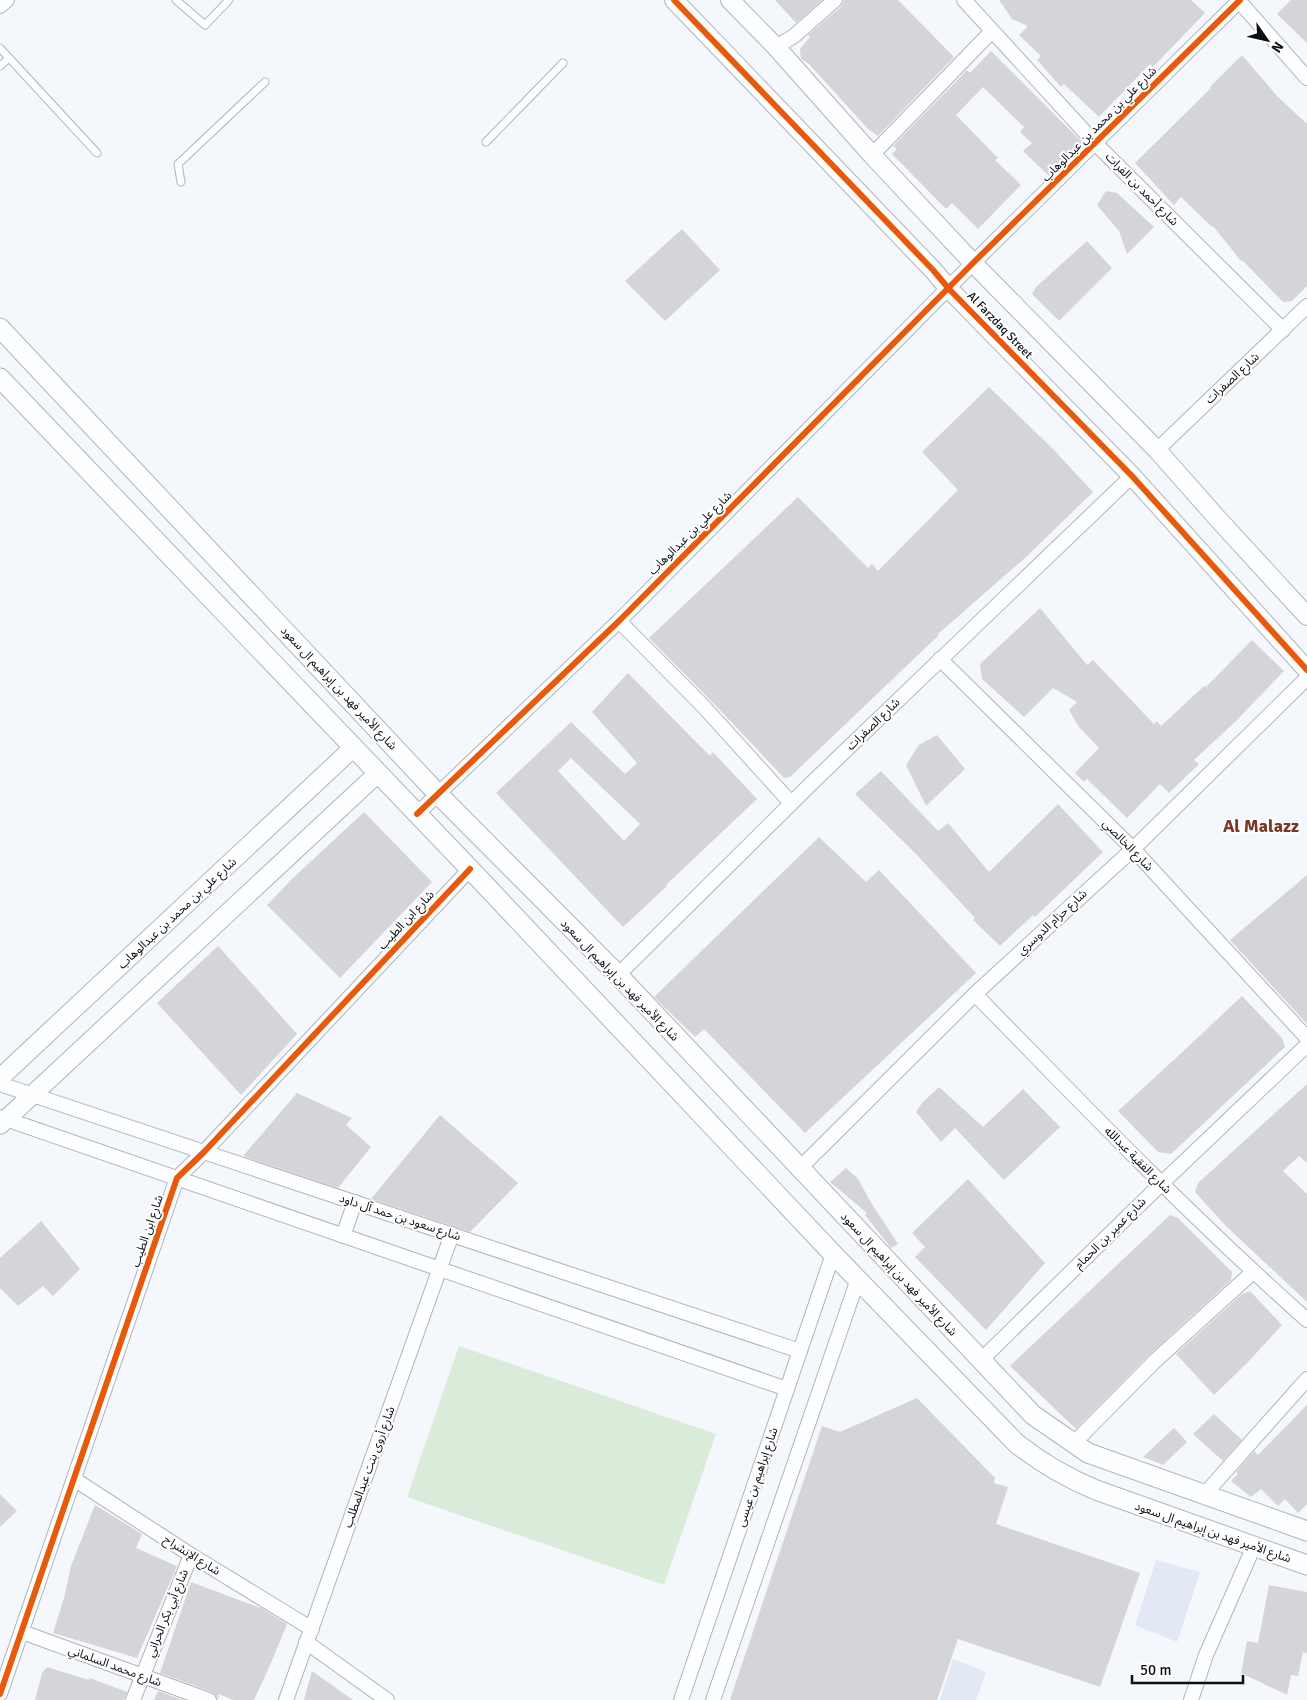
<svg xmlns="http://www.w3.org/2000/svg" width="1307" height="1700" viewBox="0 0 1307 1700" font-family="Signika,'Noto Sans Arabic',sans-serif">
	<rect width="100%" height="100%" fill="#f4f7fc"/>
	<g fill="#e2e9f4">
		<polygon points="1156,1560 1200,1572 1177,1642 1135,1625"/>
		<polygon points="953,1659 986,1672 976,1700 940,1700"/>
	</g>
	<polygon fill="#daebda" points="459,1346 716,1434 664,1585 407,1497"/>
	<g fill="#d5d5d9" fill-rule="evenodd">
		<polygon points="775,0 822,0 796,23"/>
		<polygon points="844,0 898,0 954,57 878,136 868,129 809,64 801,59 800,49 810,37 808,35 841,7"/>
		<polygon points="999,0 1191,0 1205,13 1153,67 1150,64 1099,117 1064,84 1061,87 1037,60 1041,56 1019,35 1028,26 1012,19"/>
		<polygon points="1291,0 1307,0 1307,43 1277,14"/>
		<polygon points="991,51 1083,143 1049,176 1023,151 1032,143 1020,132 1024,127 983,87 956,115 998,158 995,160 1021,185 978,229 952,203 946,209 892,154 897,149 893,146 967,70 970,73"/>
		<polygon points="1242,55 1278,97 1307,124 1307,286 1292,301 1283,302 1242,260 1241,261 1213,226 1212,227 1181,197 1174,205 1135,163 1211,88 1210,87"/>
		<polygon points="1106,191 1117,193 1154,227 1127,254 1119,231 1097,205"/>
		<polygon points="682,229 720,270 665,321 625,281"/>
		<polygon points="1087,241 1112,268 1059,321 1032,294 1036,287"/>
		<polygon points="989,387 1052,448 1093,492 1026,557 938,634 939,635 790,777 784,778 719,709 649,638 798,497 868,568 872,564 878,571 958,490 922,452"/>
		<polygon points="1040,608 1087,665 1093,660 1154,724 1157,721 1161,726 1204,686 1206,687 1252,640 1284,671 1236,721 1194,760 1199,764 1169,793 1160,784 1127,818 1087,779 1084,782 1075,773 1099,748 1079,727 1069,710 1077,702 1053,688 1024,717 982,679 980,664"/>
		<path d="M628,673L710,756L713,752L757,799L666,885L667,886L623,927L496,793L571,722L625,774L637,763L592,712ZM571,758L640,824L624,841L558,771Z"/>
		<polygon points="937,735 965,769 926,806 906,765 919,745"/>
		<polygon points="881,771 938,831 948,823 989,872 1058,804 1103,852 1035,917 1033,915 1000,946 973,920 975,918 917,855 855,794"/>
		<polygon points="364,812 432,882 340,978 267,905 293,878"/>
		<polygon points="819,837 866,882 879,870 976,973 805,1133 704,1029 695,1037 654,997"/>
		<polygon points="1307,875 1307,1024 1230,940"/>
		<polygon points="218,946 297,1034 241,1095 157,1003"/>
		<polygon points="1242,996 1282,1038 1285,1047 1171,1154 1158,1152 1118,1111 1176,1058"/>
		<polygon points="1307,1084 1307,1163 1299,1156 1283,1171 1307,1194 1307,1302 1226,1226 1195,1192 1198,1183"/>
		<polygon points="939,1087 983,1127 1023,1089 1060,1127 1004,1180 955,1128 941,1142 916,1112 922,1103"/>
		<polygon points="297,1093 352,1118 346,1125 371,1147 338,1188 243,1156"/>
		<polygon points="440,1115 518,1183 470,1232 371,1199"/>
		<polygon points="846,1168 858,1179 870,1201 898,1244 891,1248 865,1215 867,1213 830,1182"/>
		<polygon points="968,1179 1045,1263 986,1330 915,1257 925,1247 912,1233"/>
		<polygon points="1170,1215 1178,1218 1232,1272 1231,1280 1150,1354 1076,1429 1010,1366"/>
		<polygon points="41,1221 80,1269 53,1296 43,1286 18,1306 0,1288 0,1258"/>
		<polygon points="1250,1291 1282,1325 1248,1362 1214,1395 1176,1354 1242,1294"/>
		<polygon points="917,1398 995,1478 994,1483 1008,1487 996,1524 1140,1573 1100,1687 958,1639 937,1700 730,1700 822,1426 840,1432"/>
		<polygon points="1307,1405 1307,1504 1298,1513 1285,1499 1278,1506 1261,1489 1251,1497 1231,1481 1238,1474 1236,1472 1254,1451 1258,1455"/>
		<polygon points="1214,1414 1242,1440 1223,1461 1193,1434"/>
		<polygon points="1174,1428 1187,1442 1163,1465 1143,1457"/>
		<polygon points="0,1494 17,1511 0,1527"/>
		<polygon points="95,1505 142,1534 136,1548 177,1566 137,1658 53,1633 64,1598 71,1566"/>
		<polygon points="191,1582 261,1608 287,1624 271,1663 254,1700 233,1700 219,1694 218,1700 216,1695 212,1692 160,1673"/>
		<polygon points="1269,1585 1307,1592 1307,1653 1303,1652 1298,1676 1291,1675 1287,1695 1241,1673 1247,1641 1258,1643"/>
		<polygon points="47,1667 89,1680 90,1678 127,1692 124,1700 35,1700 42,1673"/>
		<polygon points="312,1671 353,1700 304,1700"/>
		<polygon points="158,1691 183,1700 154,1700"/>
	</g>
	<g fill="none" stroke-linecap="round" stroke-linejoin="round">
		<g stroke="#b2b4b8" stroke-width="9">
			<g id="service">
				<polyline points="176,0 205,25 229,0"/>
				<polyline points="0,48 97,153"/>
				<polyline points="0,66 9,58"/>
				<polyline points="486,142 563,63"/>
				<polyline points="181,182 178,164 265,82"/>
			</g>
		</g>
		<g stroke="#b2b4b8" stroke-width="16">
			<g id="minor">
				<polyline points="964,0 1095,143 1283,330"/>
				<polyline points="1238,0 1307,78"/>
				<polyline points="0,6 7,0"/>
				<polyline points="776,47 794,36 835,0"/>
				<polyline points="872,155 992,31"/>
				<polyline points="1157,450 1307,306"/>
				<polyline points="619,621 704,707 791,803"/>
				<polyline points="940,659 1133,849 1307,1038"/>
				<polyline points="417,814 619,621 973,263 1240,0"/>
				<polyline points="618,975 819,776 1132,476"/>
				<path d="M975,994C1083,1105 1191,1217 1307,1320"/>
				<polyline points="0,1084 800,1351"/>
				<polyline points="0,1117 787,1389"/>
				<polyline points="800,1168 975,994 1133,849 1307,678"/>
				<polyline points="343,1236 355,1202"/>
				<polyline points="980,1361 1161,1184 1307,1045"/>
				<polyline points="1074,1443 1156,1360 1253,1272"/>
				<polyline points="74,1479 191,1555 312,1629"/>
				<polyline points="1204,1495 1307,1379"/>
				<polyline points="22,1632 209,1700"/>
				<polyline points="306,1642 387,1700"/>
				<polyline points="0,1694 177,1178 204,1152 470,869"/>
				<polyline points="133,1700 191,1555"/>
				<polyline points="286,1700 452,1234"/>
				<polyline points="681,1700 833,1254"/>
				<polyline points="713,1700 858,1279"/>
				<polyline points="1191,1700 1206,1655 1254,1546"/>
			</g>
		</g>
		<g stroke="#b2b4b8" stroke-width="20">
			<g id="tertiary">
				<polyline points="674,0 933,270 949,289 1132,476 1307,670"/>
				<polyline points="730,0 776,47 872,155 973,263 1157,450 1218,519 1307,616"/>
				<polyline points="0,1078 354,747"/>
				<polyline points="0,1125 378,773"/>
			</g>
		</g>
		<g stroke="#b2b4b8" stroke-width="21">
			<g id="secondary">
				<polyline points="0,328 438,794 618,975 1033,1415 1088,1453 1307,1531"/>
				<path d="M0,378L470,869L833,1254L1016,1443C1041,1463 1067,1478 1096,1490L1307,1565"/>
			</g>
		</g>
		<use href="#service" stroke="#fdfeff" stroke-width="7"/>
		<use href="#minor" stroke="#fdfeff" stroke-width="14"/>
		<use href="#tertiary" stroke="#fdfeff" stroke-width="18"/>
		<use href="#secondary" stroke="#fdfeff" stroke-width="19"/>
		<g stroke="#fff" stroke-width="9">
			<g id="cycleway">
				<polyline points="674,0 933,270 949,289 1132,476 1307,670"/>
				<polyline points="417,814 619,621 973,263 1240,0"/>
				<polyline points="0,1694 177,1178 204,1152 470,869"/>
			</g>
		</g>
		<use href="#cycleway" stroke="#e8590c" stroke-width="6"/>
	</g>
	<g text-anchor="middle" stroke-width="4" stroke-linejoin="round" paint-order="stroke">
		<g font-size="12" fill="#0d0f12" stroke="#fff">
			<text transform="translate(1099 124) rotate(-45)" y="4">شارع علي بن محمد بن عبدالوهاب</text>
			<text transform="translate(1142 189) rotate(45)" y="4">شارع أحمد بن الفرات</text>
			<text transform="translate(1000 325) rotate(46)" y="4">Al Farzdaq Street</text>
			<text transform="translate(1232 378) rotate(-43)" y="4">شارع الصفرات</text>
			<text transform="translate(690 533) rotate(-45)" y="4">شارع علي بن عبدالوهاب</text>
			<text transform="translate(339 688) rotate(47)" y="4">شارع الأمير فهد بن إبراهيم ال سعود</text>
			<text transform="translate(873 724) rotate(-44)" y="4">شارع الصفرات</text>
			<text transform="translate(1128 845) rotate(46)" y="4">شارع الخالصي</text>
			<text transform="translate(177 913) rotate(-43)" y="4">شارع علي بن محمد بن عبدالوهاب</text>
			<text transform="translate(406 920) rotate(-47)" y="4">شارع ابن الطيب</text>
			<text transform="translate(1052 922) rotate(-43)" y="4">شارع حزام الدوسري</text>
			<text transform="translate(620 980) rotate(46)" y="4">شارع الأمير فهد بن إبراهيم ال سعود</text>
			<text transform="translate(1138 1160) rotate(45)" y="4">شارع الفقية عبدالله</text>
			<text transform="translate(400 1217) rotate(18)" y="4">شارع سعود بن حمد آل داود</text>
			<text transform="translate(147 1231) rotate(-71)" y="4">شارع ابن الطيب</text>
			<text transform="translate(1110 1233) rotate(-45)" y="4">شارع عمير بن الحمام</text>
			<text transform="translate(899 1274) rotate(47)" y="4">شارع الأمير فهد بن إبراهيم ال سعود</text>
			<text transform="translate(369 1467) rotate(-70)" y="4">شارع أروى بنت عبدالمطلب</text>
			<text transform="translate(757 1477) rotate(-71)" y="4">شارع إبراهيم بن عيسى</text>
			<text transform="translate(1213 1532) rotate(19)" y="4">شارع الأمير فهد بن إبراهيم ال سعود</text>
			<text transform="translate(192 1555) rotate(32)" y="4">شارع الإنشراح</text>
			<text transform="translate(167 1613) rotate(-68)" y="4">شارع أبي بكر الحراني</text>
			<text transform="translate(115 1666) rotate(20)" y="4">شارع محمد السلماني</text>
		</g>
		<g font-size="18" font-weight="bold" fill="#7b3626" stroke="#fff">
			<text x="1261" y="832">Al Malazz</text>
		</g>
	</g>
	<g transform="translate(1267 40) rotate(124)" stroke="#ffffff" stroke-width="4" paint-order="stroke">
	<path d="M0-4L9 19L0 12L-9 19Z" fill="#0d0f12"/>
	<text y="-8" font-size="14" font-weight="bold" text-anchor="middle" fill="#0d0f12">N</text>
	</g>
	<path d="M1132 1675v8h111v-8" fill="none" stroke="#0d0f12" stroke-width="2.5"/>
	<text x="1140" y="1675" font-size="15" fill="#0d0f12" stroke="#ffffff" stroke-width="4" paint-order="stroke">50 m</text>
</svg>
